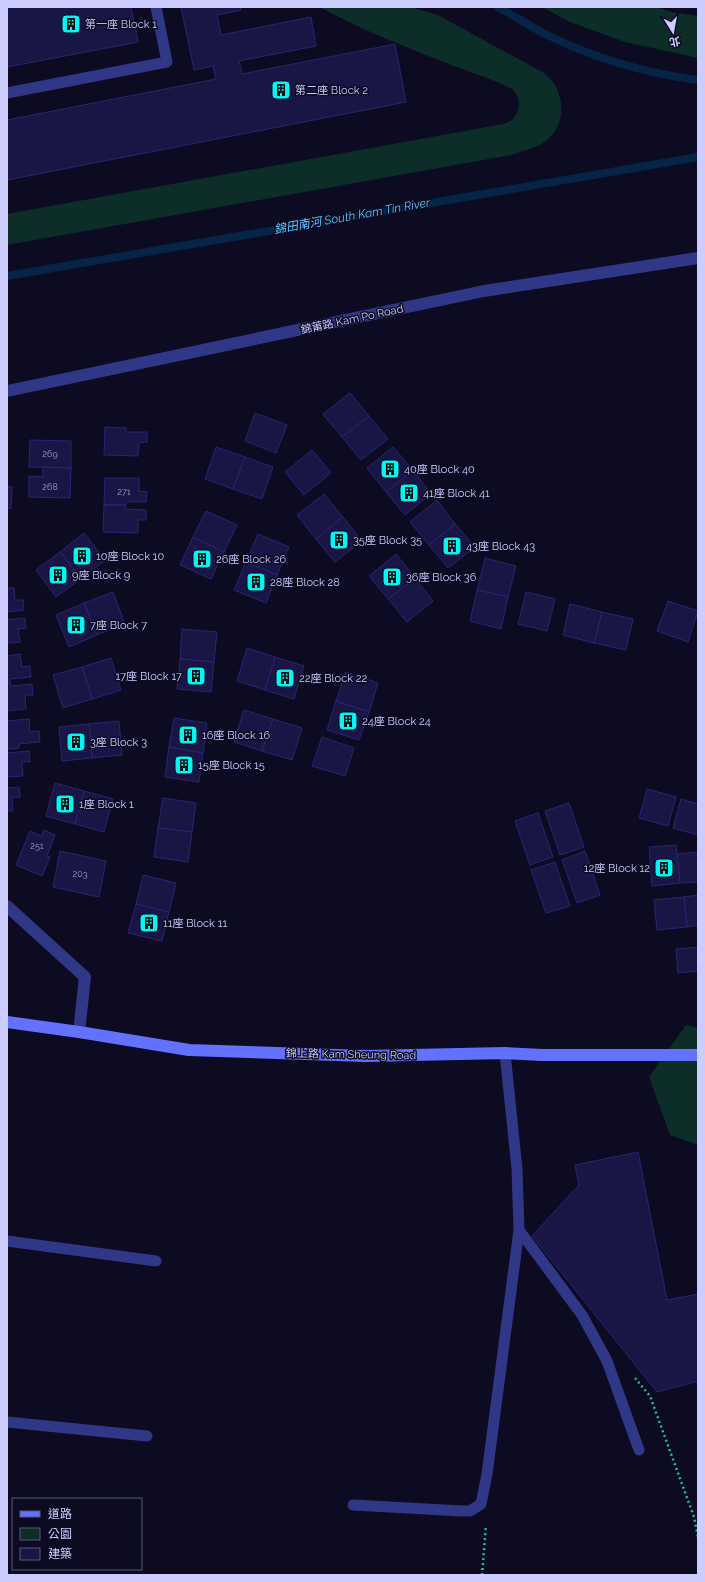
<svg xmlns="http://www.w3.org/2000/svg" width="705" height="1582" viewBox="0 0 705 1582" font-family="Raleway,'Noto Sans TC',sans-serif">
	<rect width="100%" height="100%" fill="#0c0b22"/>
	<g fill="#0d2d28">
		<path d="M319,7H410L438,15L544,73C548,77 554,82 556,87C565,105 563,128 546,141C536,148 523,151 511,155L7,245V214L503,124C506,123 511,121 513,119C520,111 521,99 514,91C506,83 457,68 444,62C402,46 359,28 319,7Z"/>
		<polygon points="542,7 656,7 671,12 698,16 698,58 625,42 570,22"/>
		<polygon points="686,1025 698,1028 698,1145 670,1135 649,1077"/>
	</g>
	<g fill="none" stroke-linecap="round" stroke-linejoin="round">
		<g stroke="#062546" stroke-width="8">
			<path d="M498,7C513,15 528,25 543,33C591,57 644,73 698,80"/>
			<polyline points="7,276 698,157"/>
		</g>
	</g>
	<g fill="#191545" stroke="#2b2474">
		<polygon points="7,7 131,7 138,42 7,67"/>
		<polygon points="181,7 240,7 241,10 217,15 221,35 311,17 316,46 239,61 242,74 395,44 406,102 7,180 7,120 216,79 213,66 194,70"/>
		<polygon points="350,393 369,416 342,437 323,414"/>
		<polygon points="255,413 287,425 276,453 245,441"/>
		<polygon points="369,416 388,439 361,460 342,437"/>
		<polygon points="105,427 126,428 126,432 147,432 147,442 139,443 138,456 104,455"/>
		<polygon points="30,440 71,441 71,468 29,467"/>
		<polygon points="216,447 245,457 233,489 205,479"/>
		<polygon points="393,447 413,470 386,492 367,468"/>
		<polygon points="312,450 331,473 304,495 285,472"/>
		<polygon points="245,457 273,467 262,499 233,489"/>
		<polygon points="43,467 71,468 70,498 29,497 29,476 43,477"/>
		<polygon points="413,470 431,494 405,515 386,492"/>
		<polygon points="105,478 139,478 139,491 147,492 146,502 126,502 126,505 104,505"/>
		<polygon points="7,486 12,487 11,509 7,508"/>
		<polygon points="324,494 343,517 316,539 297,515"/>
		<polygon points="437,500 455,524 429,545 410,522"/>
		<polygon points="104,505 126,505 125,509 146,510 146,520 138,520 138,533 103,532"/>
		<polygon points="206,511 237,525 224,552 193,537"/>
		<polygon points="343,517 362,541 335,562 316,539"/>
		<polygon points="455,524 475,547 448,568 429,545"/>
		<polygon points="84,533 105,560 81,579 60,552"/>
		<polygon points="258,534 289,547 277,575 246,562"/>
		<polygon points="193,537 224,552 211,579 180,565"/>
		<polygon points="60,552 81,579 56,597 36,570"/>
		<polygon points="396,554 415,578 388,599 369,576"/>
		<polygon points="485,558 516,566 508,597 477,590"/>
		<polygon points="246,562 277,575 266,603 234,590"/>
		<polygon points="415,578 433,601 407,622 388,599"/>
		<polygon points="7,588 14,588 15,600 23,600 24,610 7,612"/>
		<polygon points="477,590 508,597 501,629 470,621"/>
		<polygon points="113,592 125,624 97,635 84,603"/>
		<polygon points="526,592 555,599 547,631 518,624"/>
		<polygon points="668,601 698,611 688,642 657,631"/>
		<polygon points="84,603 97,635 69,647 56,615"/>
		<polygon points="570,604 602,612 594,643 563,635"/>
		<polygon points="602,612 633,619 626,650 594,643"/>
		<polygon points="25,618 26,628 18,629 20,642 7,643 7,620"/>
		<polygon points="182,629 217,632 214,662 180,659"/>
		<polygon points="247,648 275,657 265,690 237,681"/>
		<polygon points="20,654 22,667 30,666 31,677 10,679 10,683 7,683 7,656"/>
		<polygon points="275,657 304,666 294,699 265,690"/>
		<polygon points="111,658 121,690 92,699 82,667"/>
		<polygon points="180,659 214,662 211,692 177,689"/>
		<polygon points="82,667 92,699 63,708 53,675"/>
		<polygon points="346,672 378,683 369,712 336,701"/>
		<polygon points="7,683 10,683 11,686 32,684 33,695 25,695 26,709 7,711"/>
		<polygon points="336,701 369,712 359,740 327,730"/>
		<polygon points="244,710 273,719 262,751 234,742"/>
		<polygon points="174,718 207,723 203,753 169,747"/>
		<polygon points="29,719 30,732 39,731 40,742 19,744 19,748 7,749 7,721"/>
		<polygon points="273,719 302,728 292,760 262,751"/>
		<polygon points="119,721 122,755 92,758 89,724"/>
		<polygon points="89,724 92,758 62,761 59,727"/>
		<polygon points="322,737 354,748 345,776 312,766"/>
		<polygon points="169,747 203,753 199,782 165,777"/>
		<polygon points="7,749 8,753 29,751 30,762 22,762 23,776 7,777"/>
		<polygon points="55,783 84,791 75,824 46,816"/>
		<polygon points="19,787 20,797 12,797 13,811 7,811 7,788"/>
		<polygon points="647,789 676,797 668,826 639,818"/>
		<polygon points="84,791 113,799 104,832 75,824"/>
		<polygon points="163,798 196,803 192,832 158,828"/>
		<polygon points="681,799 698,804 698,835 673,828"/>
		<polygon points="569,803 584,847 560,855 545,811"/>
		<polygon points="538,813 553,857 530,865 515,821"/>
		<polygon points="158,828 192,832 188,862 154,857"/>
		<polygon points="44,830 55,835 47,856 50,857 42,876 16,865 30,831 41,836"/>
		<polygon points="676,845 680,883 652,886 649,847"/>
		<polygon points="60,851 106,861 99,897 53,887"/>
		<polygon points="585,851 600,895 577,903 562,860"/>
		<polygon points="698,852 698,882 680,883 677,854"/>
		<polygon points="555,862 570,906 546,913 531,870"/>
		<polygon points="143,875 176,883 169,912 136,904"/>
		<polygon points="698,895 698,925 687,927 684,897"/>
		<polygon points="684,897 687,927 657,930 654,900"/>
		<polygon points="136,904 169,912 162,941 128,933"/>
		<polygon points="698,947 698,971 678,973 676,949"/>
		<polygon points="638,1152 667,1300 698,1294 698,1381 657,1392 532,1236 579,1185 575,1165"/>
	</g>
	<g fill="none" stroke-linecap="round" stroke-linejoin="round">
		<g stroke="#20bea2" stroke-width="2.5" stroke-dasharray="2 3" stroke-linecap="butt">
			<polyline points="635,1378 650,1396 694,1517 698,1537"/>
			<polyline points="482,1575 486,1525"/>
		</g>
		<g stroke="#303786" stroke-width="11">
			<polyline points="7,93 167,62 156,7"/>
			<polyline points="505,1053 517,1169 519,1230 582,1315 607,1361 639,1450"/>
			<polyline points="7,1241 156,1261"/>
			<polyline points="7,1422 147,1436"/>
			<polyline points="353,1505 462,1511 470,1511 481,1504 487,1474 519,1230"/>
		</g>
		<g stroke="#303786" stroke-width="12">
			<polyline points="7,391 484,291 698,258"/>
			<polyline points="7,906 85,977 79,1032"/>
		</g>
		<polyline stroke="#6371ff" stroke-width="12" points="7,1022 79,1032 189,1050 366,1056 505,1053 542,1055 698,1055"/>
	</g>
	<defs>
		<g id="building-square" transform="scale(1)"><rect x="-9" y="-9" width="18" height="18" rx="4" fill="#00f7f3" stroke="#0c0b22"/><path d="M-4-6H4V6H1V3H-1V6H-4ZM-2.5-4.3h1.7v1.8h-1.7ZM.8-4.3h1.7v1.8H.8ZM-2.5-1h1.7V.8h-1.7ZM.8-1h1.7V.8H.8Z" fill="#111"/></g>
	</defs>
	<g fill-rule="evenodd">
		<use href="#building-square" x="71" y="24"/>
		<use href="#building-square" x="281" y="90"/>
		<use href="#building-square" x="390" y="469"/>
		<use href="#building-square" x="409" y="493"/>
		<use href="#building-square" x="339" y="540"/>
		<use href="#building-square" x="452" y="546"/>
		<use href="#building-square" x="82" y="556"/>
		<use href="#building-square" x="202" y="559"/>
		<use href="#building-square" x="58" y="575"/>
		<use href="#building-square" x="392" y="577"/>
		<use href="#building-square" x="256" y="582"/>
		<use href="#building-square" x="76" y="625"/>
		<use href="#building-square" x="196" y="676"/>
		<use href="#building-square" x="285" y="678"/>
		<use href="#building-square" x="348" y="721"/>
		<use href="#building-square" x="188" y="735"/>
		<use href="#building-square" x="76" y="742"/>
		<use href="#building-square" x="184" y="765"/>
		<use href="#building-square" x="65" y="804"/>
		<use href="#building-square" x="664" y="868"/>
		<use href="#building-square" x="149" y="923"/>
	</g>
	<g text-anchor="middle" stroke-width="3" stroke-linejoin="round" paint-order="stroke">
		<g font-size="9" fill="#9f9ed0">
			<text x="50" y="457">269</text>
			<text x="50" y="490">268</text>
			<text x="124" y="495">271</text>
			<text x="37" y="849">251</text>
			<text x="80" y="877">203</text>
		</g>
		<g font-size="11" fill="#ccf" stroke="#0c0b22" text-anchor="start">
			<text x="85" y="28">第一座 Block 1</text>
			<text x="295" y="94">第二座 Block 2</text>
			<text x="404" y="473">40座 Block 40</text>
			<text x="423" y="497">41座 Block 41</text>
			<text x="353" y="544">35座 Block 35</text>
			<text x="466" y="550">43座 Block 43</text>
			<text x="96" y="560">10座 Block 10</text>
			<text x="216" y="563">26座 Block 26</text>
			<text x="72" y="579">9座 Block 9</text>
			<text x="406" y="581">36座 Block 36</text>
			<text x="270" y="586">28座 Block 28</text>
			<text x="90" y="629">7座 Block 7</text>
			<text x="182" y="680" text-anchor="end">17座 Block 17</text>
			<text x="299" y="682">22座 Block 22</text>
			<text x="362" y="725">24座 Block 24</text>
			<text x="202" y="739">16座 Block 16</text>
			<text x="90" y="746">3座 Block 3</text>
			<text x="198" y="769">15座 Block 15</text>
			<text x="79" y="808">1座 Block 1</text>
			<text x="650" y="872" text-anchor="end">12座 Block 12</text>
			<text x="163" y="927">11座 Block 11</text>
		</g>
		<g font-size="11" fill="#ccf" stroke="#0c0b22">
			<text transform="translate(352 319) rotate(-12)" y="4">錦莆路 Kam Po Road</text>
			<text transform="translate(351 1054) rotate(1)" y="4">錦上路 Kam Sheung Road</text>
		</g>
		<g font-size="12" font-style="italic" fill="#5ac6ff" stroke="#0c0b22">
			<text transform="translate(352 216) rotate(-10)" y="4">錦田南河 South Kam Tin River</text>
		</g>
	</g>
	<rect width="705" height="1582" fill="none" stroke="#ccccff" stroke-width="16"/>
	<rect x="12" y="1498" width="130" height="72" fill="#0c0b22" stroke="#59587a"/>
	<rect x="20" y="1511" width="20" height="6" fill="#6371ff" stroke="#59587a"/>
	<text x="48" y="1518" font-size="12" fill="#ccccff">道路</text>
	<rect x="20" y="1528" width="20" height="12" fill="#0d2d28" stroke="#59587a"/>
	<text x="48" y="1538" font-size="12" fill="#ccccff">公園</text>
	<rect x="20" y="1548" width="20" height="12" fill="#191545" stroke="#59587a"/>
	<text x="48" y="1558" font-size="12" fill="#ccccff">建築</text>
	<g transform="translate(673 32) rotate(169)" stroke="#0c0b22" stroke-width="3" paint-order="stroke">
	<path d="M0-3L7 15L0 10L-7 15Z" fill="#ccccff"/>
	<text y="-6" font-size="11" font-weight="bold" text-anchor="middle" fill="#ccccff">北</text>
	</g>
</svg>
